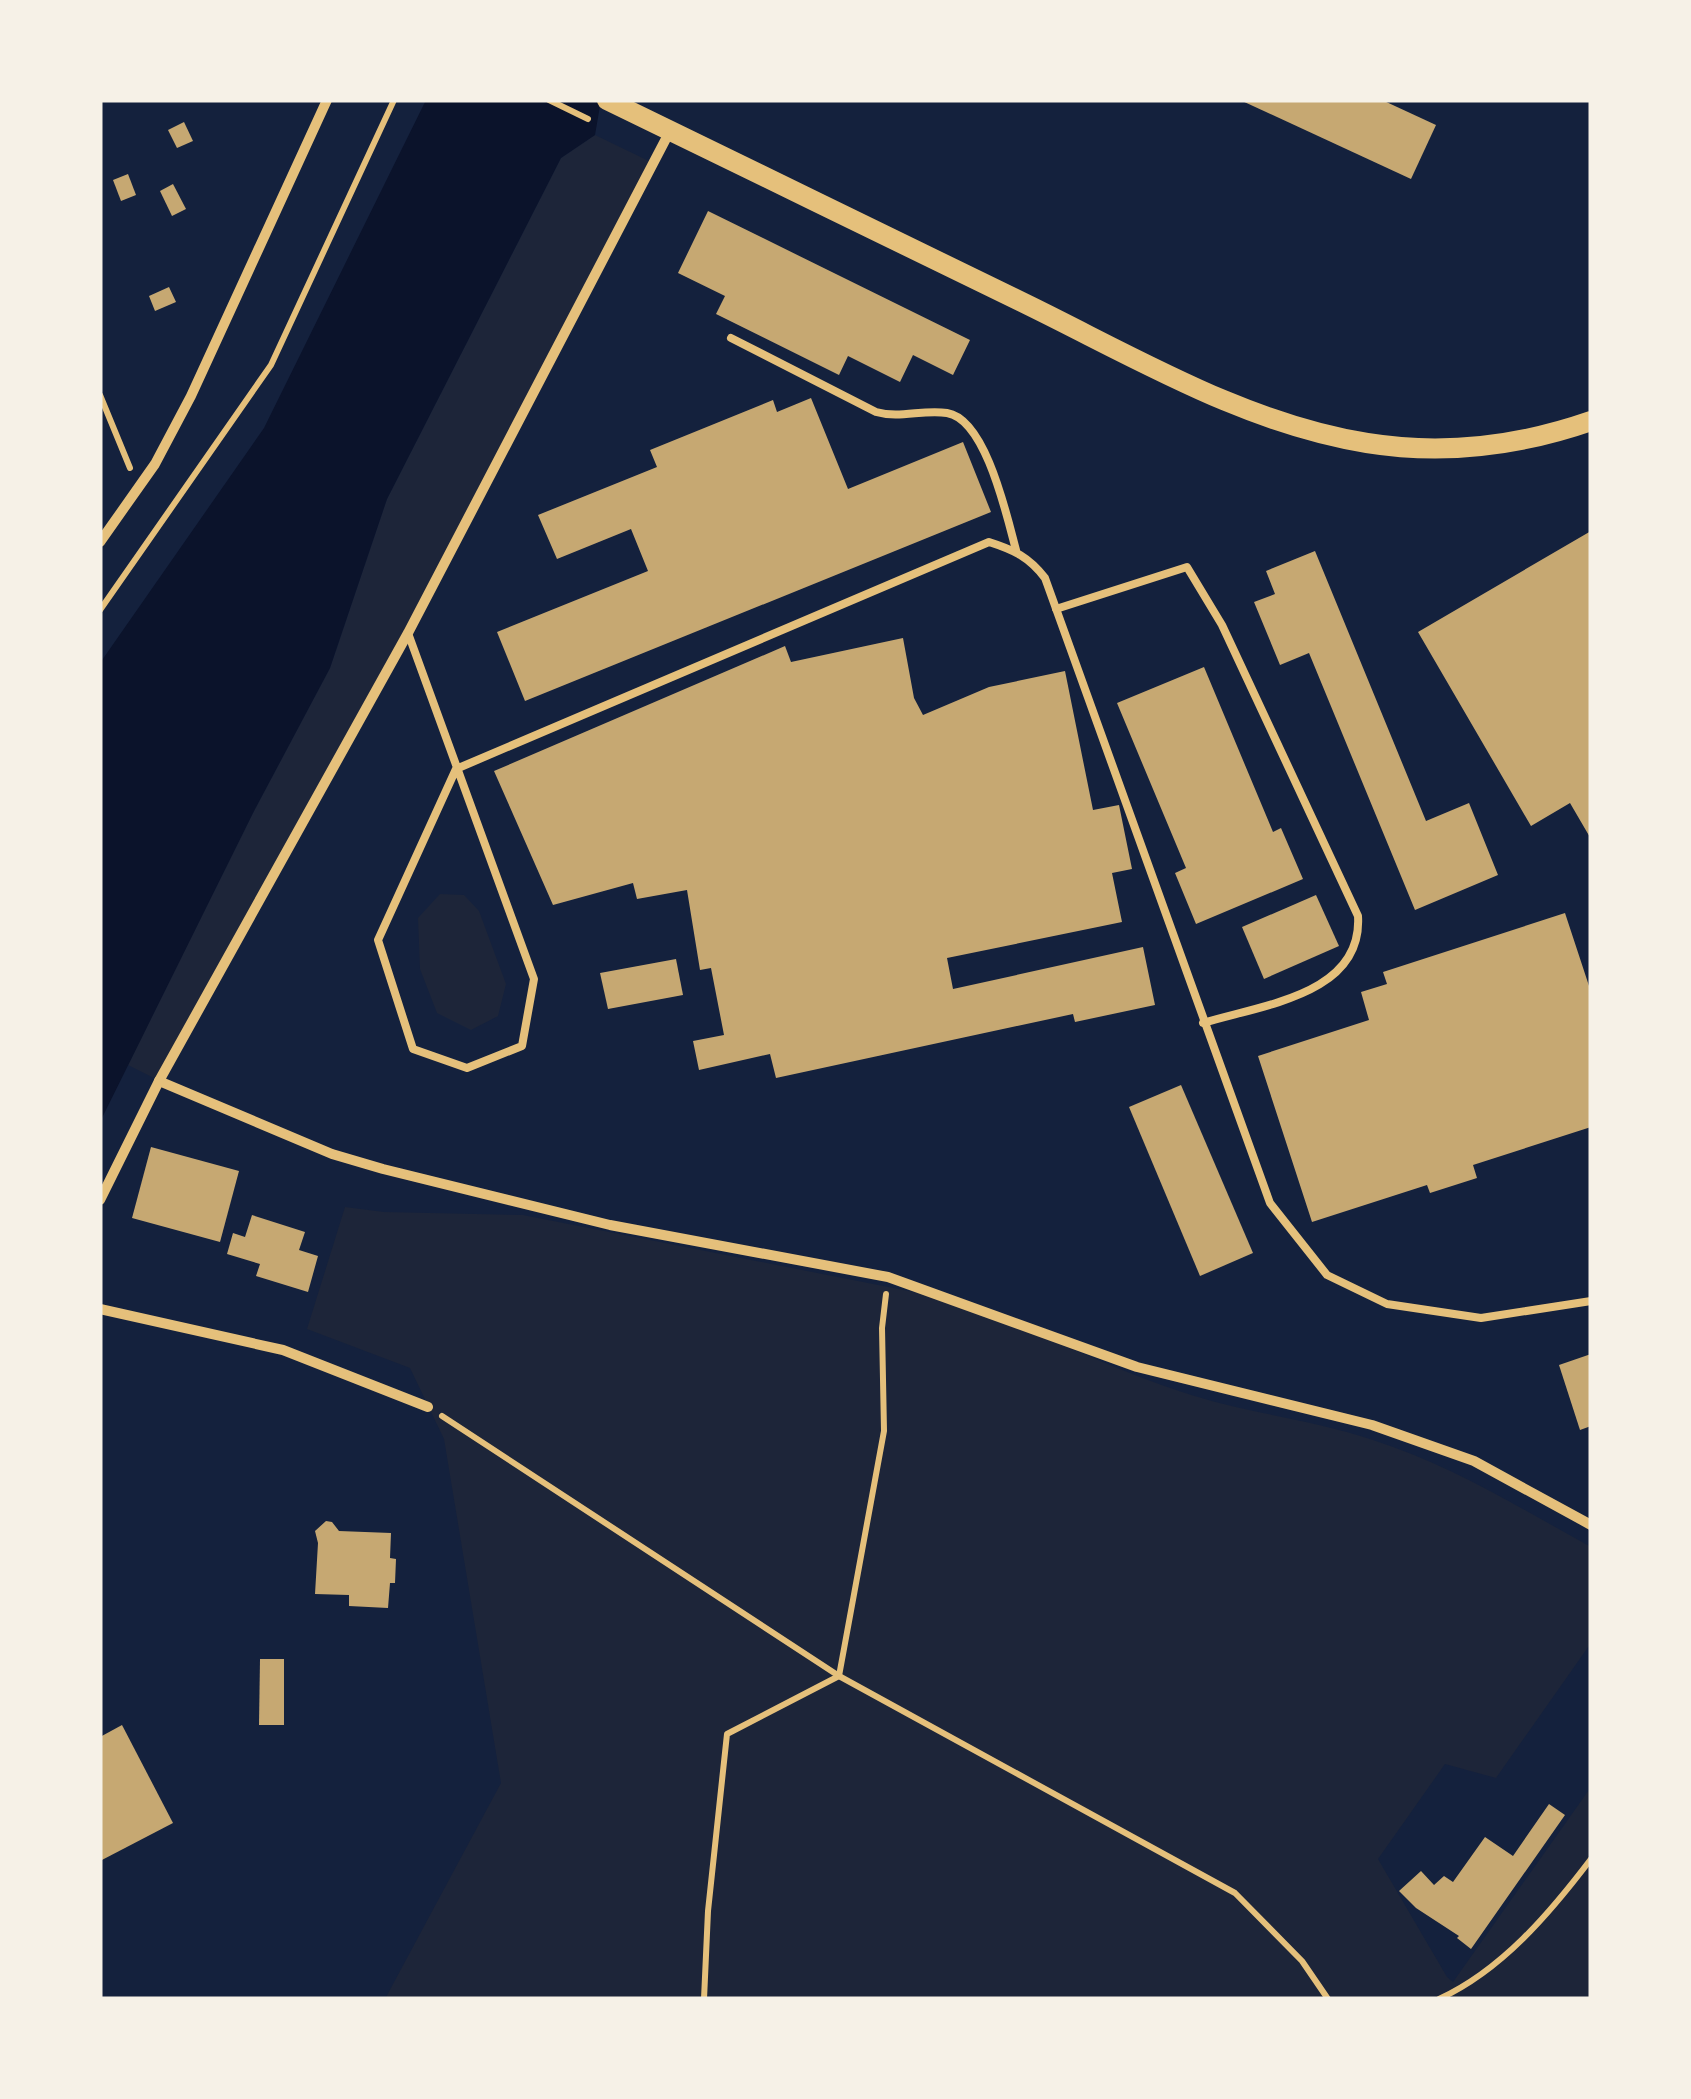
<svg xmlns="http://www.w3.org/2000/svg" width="1691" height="2099" viewBox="0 0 1691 2099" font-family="Manrope,sans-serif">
	<rect width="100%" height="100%" fill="#14213d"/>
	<g fill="#1d2539">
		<polygon points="595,135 653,163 408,633 160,1081 128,1065 253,813 330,668 387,499 561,158"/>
		<polygon points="440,894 464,895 479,911 506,984 498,1016 471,1030 437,1013 420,969 418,918"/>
		<path d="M345,1207L384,1212L523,1215L934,1296C1019,1322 1098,1364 1182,1392C1244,1413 1311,1419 1373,1440C1451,1465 1520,1508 1591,1547V1643L1496,1778L1445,1764L1378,1859L1447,1977L1453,1982L1591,1787V1999H385L501,1783L444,1439L410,1368L307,1329Z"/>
	</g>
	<polygon fill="#0b132b" points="426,100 601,100 595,135 561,158 387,499 330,668 253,813 100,1122 100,663 264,428"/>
	<g fill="#c6a872">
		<polygon points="1240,100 1382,100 1436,125 1411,179"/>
		<polygon points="184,122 193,141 177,148 168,130"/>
		<polygon points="128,174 136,195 121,201 113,180"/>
		<polygon points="173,184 186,209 172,216 160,191"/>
		<polygon points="708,211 970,340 953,375 913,355 900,382 848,356 839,375 716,314 725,296 678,273"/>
		<polygon points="169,287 176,302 155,311 149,296"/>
		<polygon points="811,398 848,489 963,442 991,512 525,701 497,632 648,571 631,529 557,559 538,515 657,467 650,450 773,400 777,412"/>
		<polygon points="1591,531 1591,839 1570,803 1531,826 1418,632"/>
		<polygon points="1315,551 1426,821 1469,803 1498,875 1415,910 1309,653 1280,665 1254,602 1275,594 1266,571"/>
		<polygon points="903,638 914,698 923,715 989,687 1065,671 1093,810 1119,805 1132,869 1112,873 1122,922 947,958 953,989 1143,947 1155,1005 1075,1022 1073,1014 776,1078 770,1054 699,1070 693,1041 724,1035 711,968 700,970 687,890 637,899 633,883 553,905 494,771 785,646 791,662"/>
		<polygon points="1204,667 1273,832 1281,828 1303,879 1196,924 1175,873 1186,868 1117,703"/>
		<polygon points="1316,895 1339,946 1264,979 1242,927"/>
		<polygon points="1565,913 1591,992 1591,1127 1473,1165 1477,1178 1430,1193 1427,1185 1312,1222 1258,1056 1369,1020 1361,992 1387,984 1383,972"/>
		<polygon points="676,959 683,995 608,1009 600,973"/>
		<polygon points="1181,1085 1253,1253 1200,1276 1129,1107"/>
		<polygon points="151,1147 239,1171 220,1242 132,1218"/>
		<polygon points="252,1215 305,1232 299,1250 318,1256 308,1292 256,1276 260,1264 227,1254 233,1233 245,1237"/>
		<polygon points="1591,1354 1591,1426 1580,1430 1559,1365"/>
		<polygon points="326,1521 332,1522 339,1531 391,1533 390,1558 396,1559 395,1583 390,1583 388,1608 349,1606 349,1595 315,1594 318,1543 315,1531"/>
		<polygon points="260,1659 284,1659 284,1725 259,1725"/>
		<polygon points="122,1725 173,1823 100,1861 100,1737"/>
		<polygon points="1549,1804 1565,1815 1471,1949 1457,1938 1459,1936 1416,1908 1399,1891 1421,1871 1434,1885 1444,1876 1453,1882 1485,1837 1513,1856"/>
	</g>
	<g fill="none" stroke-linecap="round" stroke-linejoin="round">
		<g stroke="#e5c07b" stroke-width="6">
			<polyline points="549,100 588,119"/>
			<polyline points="100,395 130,468"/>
			<polyline points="100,610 271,365 394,100"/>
			<polyline points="442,1416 839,1676 1235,1893 1302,1961 1328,1999"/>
			<polyline points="704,1999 708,1911 727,1734 839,1676 884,1431 882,1328 886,1294"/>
			<path d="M1439,1999C1502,1970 1550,1913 1591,1859"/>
		</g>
		<g stroke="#e5c07b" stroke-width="8">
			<path d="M731,338L876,412C900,419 923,409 947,413C986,419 1007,517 1016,550"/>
			<path d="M1056,609L1187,567L1222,625L1358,916C1363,995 1261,1005 1203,1023"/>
			<path d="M408,633L534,979L522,1046L467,1068L413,1049L378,940L456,769L989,542C1014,550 1029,557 1045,578L1270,1203L1327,1275L1387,1304L1481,1318L1591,1301"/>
		</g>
		<g stroke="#e5c07b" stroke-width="10">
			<polyline points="100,542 155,464 191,396 327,100"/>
			<polyline points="159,1081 332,1154 383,1169 610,1225 888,1277 1137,1367 1372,1425 1474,1461 1591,1525"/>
			<polyline points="100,1200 159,1081 408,633 670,131"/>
			<polyline points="100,1309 283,1350 428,1407"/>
		</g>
		<path stroke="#e5c07b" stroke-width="20" d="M607,100C748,169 889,237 1030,306C1138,359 1247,424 1367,443C1442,455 1519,446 1591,421"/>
	</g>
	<rect width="1691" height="2099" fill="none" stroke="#f6f1e7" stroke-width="205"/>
</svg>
